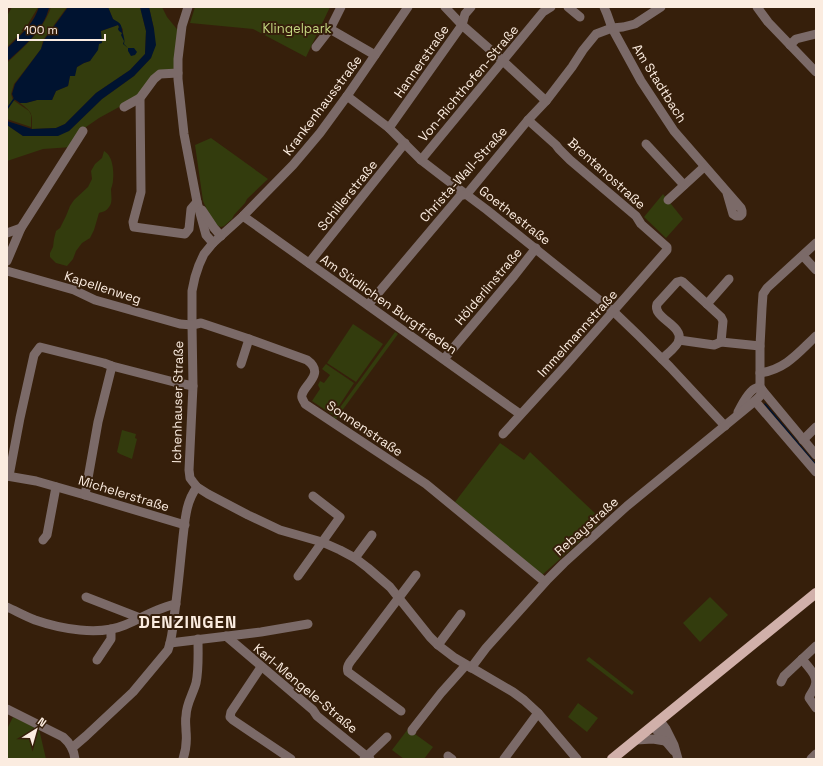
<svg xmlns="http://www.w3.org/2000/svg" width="823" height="766" viewBox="0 0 823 766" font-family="'Space Grotesk',sans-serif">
	<rect width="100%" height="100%" fill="#361f0b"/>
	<g fill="#333c0d">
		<polygon points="12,7 38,7 37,9 25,29 7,47 7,16"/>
		<path d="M51,7H67L43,40L41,49L14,84L11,94L13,100L29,111L31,115V127L7,119V63C25,46 43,31 51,7Z"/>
		<path d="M108,7H140L146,31L145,54L130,70L96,93L65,124L56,128L32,129C32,113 33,113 20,103H26L37,100H52L56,91L68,86C69,83 69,79 70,76C74,68 82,63 90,61L99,43L101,31L118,25L119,27L118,29L122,33L124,38L123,33V29L113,19Z"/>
		<polygon points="149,7 162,7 167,17 176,28 178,31 174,68 172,70 132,100 99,118 86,127 72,147 43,149 7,161 7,125 23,136 69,131 102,99 134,76 151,58 154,29"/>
		<polygon points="195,7 330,7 306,57 253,29 190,23"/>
		<polygon points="211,138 268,179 247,199 245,203 234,215 232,219 224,226 221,227 216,225 207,210 203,201 195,145"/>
		<path d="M104,151C113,156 114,171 113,180C113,183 112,186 111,189C111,195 113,202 109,207C107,211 102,212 99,213L94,230L90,238L82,243L76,251L73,259L67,266L56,263L50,257V253L53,247L54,239L56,231L60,228L66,216L70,206L74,200L88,187L92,179L91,171L95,164L102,158Z"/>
		<polygon points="663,194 683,219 666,238 644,217"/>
		<polygon points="353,324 383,344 356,382 327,363"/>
		<polygon points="395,332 398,334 336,419 333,417"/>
		<polygon points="326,364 354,383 333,415 312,401 320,389 318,385 320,381 324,383 330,375 322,369"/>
		<polygon points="122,430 136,434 135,438 137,439 132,459 120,454 117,452"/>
		<polygon points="500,443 524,460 530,452 598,516 599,524 541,576 455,502"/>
		<polygon points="710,597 728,615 700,642 683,623"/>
		<polygon points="589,657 634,692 632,695 586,660"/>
		<polygon points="578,703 598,718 587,732 568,717"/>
		<polygon points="13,717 39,729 46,759 7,759 7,729"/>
		<polygon points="408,729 433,747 424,759 404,759 392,750"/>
	</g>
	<g fill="#001330">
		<path d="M68,7H108L113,19C122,24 121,24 123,34C124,38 125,40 124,44L128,48H134L137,52L135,55L131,56L128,51V48L123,44L124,41L121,35L122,33L119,31L118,29L119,27L118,25L101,31L102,43L99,44L98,50L90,61L84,63L77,67L75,76H70L68,86L56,91L52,100H37L26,103H20L14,99L12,94L15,84L41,49L44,40Z"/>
		<polygon points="140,7 149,7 154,29 156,45 151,58 134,76 102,99 69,131 58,136 23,136 7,125 7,121 32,129 56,128 65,124 96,93 130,70 145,54 146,31"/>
	</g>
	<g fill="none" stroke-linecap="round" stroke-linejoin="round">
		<g stroke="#001330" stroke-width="1.5">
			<polyline points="7,109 14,99"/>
			<polyline points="765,404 816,465"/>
		</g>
		<path stroke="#001330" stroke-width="10" d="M7,55C22,41 39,27 44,7"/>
		<g stroke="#7b6a68" stroke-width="9">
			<polyline points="188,7 182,26 178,59 178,79 184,134 197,202 206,235 213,243"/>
			<polyline points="408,7 347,96 320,133 293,165 243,216 213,243 204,254 199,265 195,277 192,291 192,325 193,386 189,470 190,478 193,482 197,487 208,494 248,515 280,530 322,542 340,550 355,558 368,568 390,587 430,637 438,645 455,658 513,692 524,700 538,713 577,759"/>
			<polyline points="445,7 462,25 503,61 546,101"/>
			<polyline points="568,7 580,17"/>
			<polyline points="604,7 607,14 612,28 641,81 674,131 741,208 742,211 742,214 740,216 736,216 733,214 727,193"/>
			<polyline points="757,7 768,22 816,72"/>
			<polyline points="330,29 375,55"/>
			<polyline points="790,45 796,39 816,34"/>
			<polyline points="316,47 330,29 341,7"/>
			<polyline points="178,73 160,74 154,79 140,98 141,192 133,222 134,227 185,234 189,229 191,209 197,202"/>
			<polyline points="347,96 389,128 421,160 443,177 487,210 613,311 638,335 670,367 725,426"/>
			<polyline points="124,107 140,98"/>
			<polyline points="389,128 462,25 465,14 471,7"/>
			<polyline points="646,144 684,185"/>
			<polyline points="421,160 543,12 551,7"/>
			<polyline points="668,200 704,167"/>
			<polyline points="202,210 214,228 221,236"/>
			<polyline points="243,216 520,414"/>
			<polyline points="7,233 21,228"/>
			<polyline points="816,243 767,288 763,294 762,308 760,346 760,386 762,390 816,455"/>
			<polyline points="803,256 816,270"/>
			<polyline points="7,261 21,228 55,175 83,131"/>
			<polyline points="309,263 405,143"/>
			<path d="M7,271L74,290L95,300L180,324L192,325L201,323L249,339L307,360C328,375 299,387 302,398C302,399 305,403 305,404L426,484L545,582"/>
			<polyline points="707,304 729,279"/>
			<polyline points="368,305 460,196 467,194 528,120 546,101 572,67 583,50 596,34 612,28 623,27 635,24 661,7"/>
			<polyline points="679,340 714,345 721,342 760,346"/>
			<polyline points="444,359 514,276 536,248"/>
			<path d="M662,359C666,355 678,346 679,340C683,325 652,318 657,304L677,282L681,281L683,282L721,317L723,321L721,342"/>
			<polyline points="241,364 249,339"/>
			<path d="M760,373C786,369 798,353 816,336"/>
			<polyline points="755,401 816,472"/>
			<path d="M738,412C741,406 749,390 756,388C759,387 760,388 762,390"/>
			<polyline points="503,434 565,366 667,250 667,247 641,224 636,216 570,160 559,149 556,145 528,120"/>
			<polyline points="803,440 816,427"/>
			<polyline points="7,476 36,481 85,495 185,525"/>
			<polyline points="9,476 20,418 34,355 40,347 104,363 112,366 174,382 193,386"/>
			<polyline points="85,495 98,422 112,366"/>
			<polyline points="43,540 47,535 56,487"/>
			<polyline points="355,558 372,535"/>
			<polyline points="298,576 340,517 313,496"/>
			<polyline points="86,597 140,618"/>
			<path d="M7,607C16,611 25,616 35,620C61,629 99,636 125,625C142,618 159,607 176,604"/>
			<polyline points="226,636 313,710 317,716 370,759"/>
			<polyline points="170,643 261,632 308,624"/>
			<polyline points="438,645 461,614"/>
			<path d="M802,659C807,666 819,676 815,686C814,691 810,693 809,698L816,708"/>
			<polyline points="97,660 111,639 111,629"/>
			<polyline points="261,667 231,712 230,717 233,720 291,759"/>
			<polyline points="471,668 486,648 548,579 564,563 627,506 755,401 760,396 762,390"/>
			<polyline points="781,682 784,676 816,646"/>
			<path d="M7,709L63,737C70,743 74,750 75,759"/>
			<path d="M401,711L348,672C346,666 350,662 354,657L416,575"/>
			<polyline points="660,721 666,729 674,745 678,759"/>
			<polyline points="653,726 674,751"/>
			<polyline points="412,731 412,730 441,693 466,665"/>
			<polyline points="636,740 653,739 665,741"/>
			<path d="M72,748L86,736L133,692L168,650C172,639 173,628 174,617C178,590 180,564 183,537C185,520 186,501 197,487"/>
			<polyline points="448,756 452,759"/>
			<path d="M183,759C186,750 187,741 186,731C186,726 185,721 186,716C186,704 193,694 196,683C199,669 198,654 198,639"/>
			<polyline points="364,759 387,737"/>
			<polyline points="504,759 538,713"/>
			<polyline points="811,759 816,754"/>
		</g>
		<polyline stroke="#d1b0aa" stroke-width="10" points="612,759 816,593"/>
	</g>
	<g text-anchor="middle" stroke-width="4" stroke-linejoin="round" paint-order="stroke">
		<g font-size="13" fill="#c4d781" stroke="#361f0b">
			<text x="297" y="33">Klingelpark</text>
		</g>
		<g font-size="13" fill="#fbece0" stroke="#361f0b">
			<text transform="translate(421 61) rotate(-55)" y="5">Hannerstraße</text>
			<text transform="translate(468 83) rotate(-50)" y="5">Von-Richthofen-Straße</text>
			<text transform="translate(660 83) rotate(58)" y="5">Am Stadtbach</text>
			<text transform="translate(322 105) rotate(-53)" y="5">Krankenhausstraße</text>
			<text transform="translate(607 173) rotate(42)" y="5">Brentanostraße</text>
			<text transform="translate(463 174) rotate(-48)" y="5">Christa-Wall-Straße</text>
			<text transform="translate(347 195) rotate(-51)" y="5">Schillerstraße</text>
			<text transform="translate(515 215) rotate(38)" y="5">Goethestraße</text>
			<text transform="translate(488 286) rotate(-50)" y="5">Hölderlinstraße</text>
			<text transform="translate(103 287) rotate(18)" y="5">Kapellenweg</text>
			<text transform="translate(389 304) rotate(35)" y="5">Am Südlichen Burgfrieden</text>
			<text transform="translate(577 333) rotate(-48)" y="5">Immelmannstraße</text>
			<text transform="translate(177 402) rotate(-89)" y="5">Ichenhauser Straße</text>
			<text transform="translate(365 428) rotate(34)" y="5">Sonnenstraße</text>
			<text transform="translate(124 493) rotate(17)" y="5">Michelerstraße</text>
			<text transform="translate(586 526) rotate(-42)" y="5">Rebaystraße</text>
			<text transform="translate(306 688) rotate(40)" y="5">Karl-Mengele-Straße</text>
		</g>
		<g font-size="17" font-weight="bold" letter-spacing="1" fill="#fbece0" stroke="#361f0b">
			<text x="188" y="628">DENZINGEN</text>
		</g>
	</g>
	<rect width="823" height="766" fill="none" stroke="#fbece0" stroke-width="16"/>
	<g transform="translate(36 730) rotate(37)" stroke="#361f0b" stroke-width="3" paint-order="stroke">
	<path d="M0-3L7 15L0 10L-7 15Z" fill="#fbece0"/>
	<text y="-6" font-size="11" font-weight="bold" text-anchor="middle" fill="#fbece0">N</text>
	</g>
	<path d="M18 34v6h87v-6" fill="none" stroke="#fbece0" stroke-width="2"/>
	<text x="24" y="34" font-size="12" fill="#fbece0" stroke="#361f0b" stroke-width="3" paint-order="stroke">100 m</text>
</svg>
